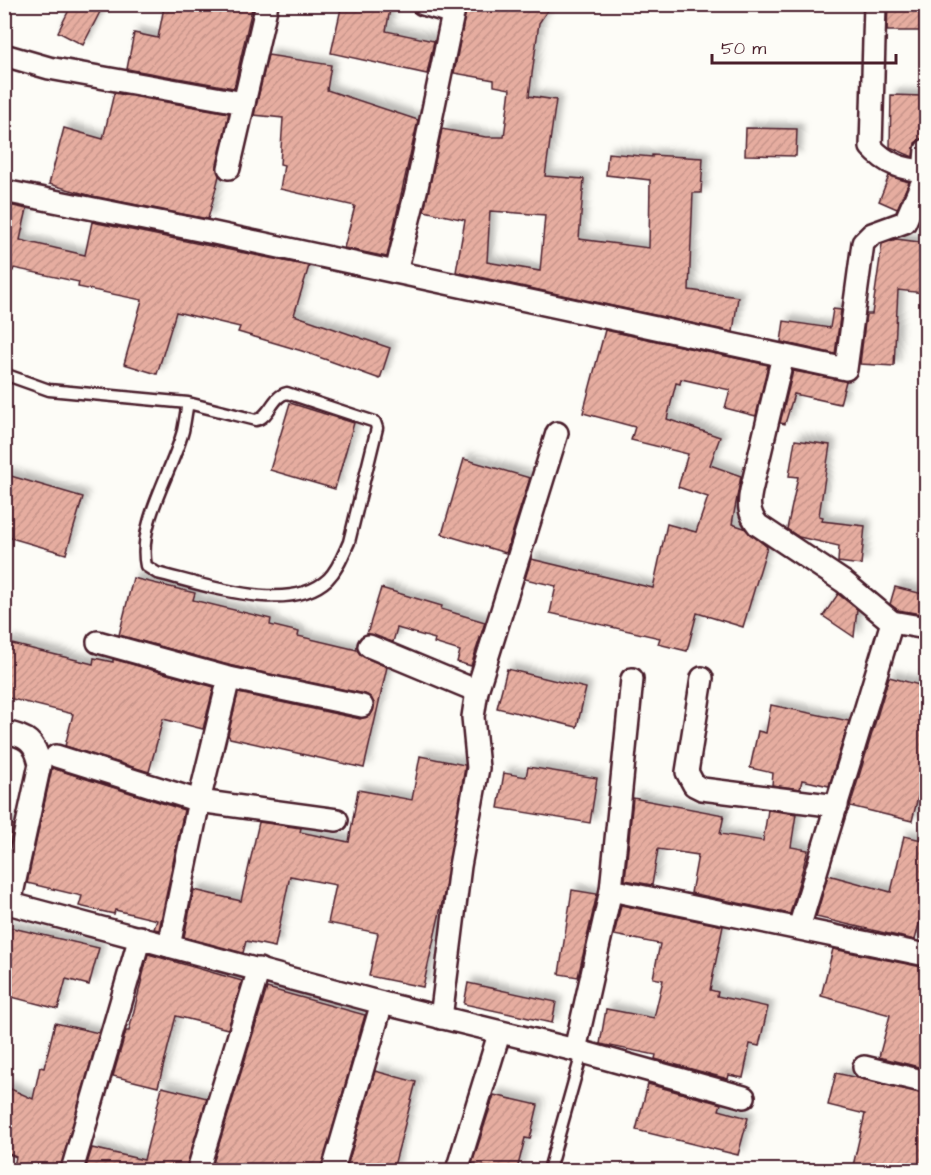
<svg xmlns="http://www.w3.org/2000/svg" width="931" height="1175" viewBox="0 0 931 1175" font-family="'Architects Daughter',sans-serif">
	<defs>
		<pattern id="building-hatch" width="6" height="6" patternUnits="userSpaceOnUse" patternTransform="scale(1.5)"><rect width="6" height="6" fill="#e6ada0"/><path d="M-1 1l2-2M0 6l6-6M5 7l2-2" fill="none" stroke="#c7948a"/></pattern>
		<filter id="shadow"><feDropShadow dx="5.5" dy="-5.5" stdDeviation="3" flood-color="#0004"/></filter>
	</defs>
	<rect width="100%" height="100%" fill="#fdfcf7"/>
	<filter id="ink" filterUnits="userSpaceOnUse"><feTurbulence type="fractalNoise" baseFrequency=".0167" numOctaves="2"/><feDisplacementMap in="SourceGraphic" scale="12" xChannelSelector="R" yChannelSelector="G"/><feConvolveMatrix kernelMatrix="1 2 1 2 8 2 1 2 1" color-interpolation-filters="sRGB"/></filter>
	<g filter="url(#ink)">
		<g fill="url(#building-hatch)" stroke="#4a1f2b" stroke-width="1.5" fill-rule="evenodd" filter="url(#shadow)">
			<polygon points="72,4 104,4 83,45 58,32"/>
			<polygon points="178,4 253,4 234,88 127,69 134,33 158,38 164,7 177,10"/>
			<polygon points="342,4 391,4 386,31 434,41 427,74 331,53"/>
			<path d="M467,4H552L539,23L529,96L556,100L545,176L584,179L579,239L649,248L650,180L606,175L608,153L652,157V155L703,158L701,193H693L689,290L738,297L733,332L456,272L465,220L424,211L442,129L486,137H504L510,89L494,86V80L454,73ZM490,211L545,215L540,271L487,262Z"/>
			<polygon points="888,4 920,4 920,31 887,31"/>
			<polygon points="268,55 331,65 327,90 418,120 387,257 344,248 355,206 280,189 284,165 280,164 283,118 254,115"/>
			<polygon points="114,93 229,113 217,165 219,176 208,219 92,196 49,184 64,128 103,139"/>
			<polygon points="891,95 922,96 922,138 915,143 913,157 890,147"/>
			<polygon points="746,128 797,129 796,156 745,155"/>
			<polygon points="889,176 909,182 897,209 879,201"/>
			<polygon points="4,204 27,209 20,240 85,255 92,222 309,266 294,315 390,348 380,379 302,351 238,332 240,327 176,312 157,374 124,364 142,300 78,287 79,282 14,268 13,271 4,270"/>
			<polygon points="896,239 927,243 923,293 898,290 894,366 860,364 866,314 872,314 882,244"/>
			<polygon points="833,309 841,310 835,354 781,342 784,321 830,328"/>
			<polygon points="605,330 768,365 756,416 725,408 730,390 681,379 680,384 676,383 667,419 720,437 710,465 741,476 732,524 744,528 767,547 743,627 697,613 687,651 658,644 660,638 550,613 556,586 525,579 531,559 653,588 667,524 696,532 708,497 678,487 688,454 631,440 635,427 583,413"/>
			<polygon points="793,371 846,381 840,404 794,394 785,424 780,423"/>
			<polygon points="290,403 354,423 335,489 270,470"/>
			<polygon points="795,440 830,445 819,516 823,517 822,521 865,526 861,565 838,562 839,546 799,537 787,529 798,477 789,476"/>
			<polygon points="464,459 530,478 506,553 442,534"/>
			<polygon points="4,474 83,497 66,554 4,536"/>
			<polygon points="133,578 195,593 193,600 271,619 270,625 299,632 298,636 357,650 364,657 387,667 364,768 230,738 228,735 238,693 360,719 371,715 374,703 365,694 232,666 119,635"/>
			<polygon points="895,587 927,595 927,615 898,610 890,604"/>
			<polygon points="381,588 442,606 441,609 485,622 471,666 457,662 460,651 434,643 435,639 397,628 393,642 367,634"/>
			<polygon points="838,594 857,609 854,637 823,616"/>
			<polygon points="4,642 93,664 94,658 113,662 113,659 214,687 203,729 163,719 149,772 65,746 73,714 4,697"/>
			<polygon points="507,669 586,688 577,727 497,708"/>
			<polygon points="889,677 927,687 927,761 912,821 850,806"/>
			<polygon points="771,705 849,721 829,786 802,780 800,789 772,785 773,773 750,768 758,731 766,733"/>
			<polygon points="420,756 465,765 465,767 444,894 423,987 369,976 378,933 328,923 336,885 290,876 275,947 246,941 243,953 184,937 194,890 241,901 259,822 301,828 300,832 349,842 358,790 412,800"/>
			<polygon points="528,767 597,778 590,823 498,808 504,773 526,777"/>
			<polygon points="52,768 184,810 159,930 154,929 157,920 115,910 114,914 79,906 82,896 27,883"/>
			<polygon points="633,798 724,815 720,834 763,841 768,810 796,814 791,847 808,850 790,914 691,893 698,855 658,849 652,885 625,880"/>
			<polygon points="4,822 14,825 4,868"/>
			<polygon points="904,836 927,841 927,893 915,940 816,917 828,875 891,892"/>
			<polygon points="572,890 597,894 578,977 559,974"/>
			<polygon points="621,905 723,926 710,990 718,992 717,996 768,1007 759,1046 750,1044 743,1078 729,1075 728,1079 655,1059 656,1055 600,1044 606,1009 654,1018 663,980 653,978 660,944 614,935"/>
			<polygon points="4,926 99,948 89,985 66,979 58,1009 4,995"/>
			<polygon points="833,949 927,968 927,1069 879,1057 890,1015 821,996"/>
			<polygon points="148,954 242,981 228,1029 176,1016 158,1087 113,1076 126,1031 129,1031"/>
			<polygon points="468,983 556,1002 552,1023 464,1004"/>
			<polygon points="267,988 365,1015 321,1170 211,1170"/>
			<polygon points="55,1023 99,1033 60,1170 13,1170 16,1157 4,1152 4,1086 33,1099 40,1067 44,1068"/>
			<polygon points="375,1071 416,1082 393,1170 346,1170"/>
			<polygon points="836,1073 927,1094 927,1169 912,1166 911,1170 852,1170 865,1114 828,1105"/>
			<polygon points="648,1084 721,1104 719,1110 748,1118 738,1155 636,1130"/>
			<polygon points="162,1087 207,1098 186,1170 154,1164 153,1170 85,1170 92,1148 144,1160"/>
			<polygon points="494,1095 538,1105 530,1139 525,1138 517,1170 500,1170 472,1164"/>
		</g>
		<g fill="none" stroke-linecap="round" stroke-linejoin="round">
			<g stroke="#4a1f2b" stroke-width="15">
				<g id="lane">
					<path d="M4,374L49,390L188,403C186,412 185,422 183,431C172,472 137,524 146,566L157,573C203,584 289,616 328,579C338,569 343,555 349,542L377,428L375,422L287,393C272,396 271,416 256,420L188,403"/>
					<polyline points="549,1170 582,1053"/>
				</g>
			</g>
			<g stroke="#4a1f2b" stroke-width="26">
				<g id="street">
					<polyline points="423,4 453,13"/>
					<polyline points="4,55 49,68 244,103"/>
					<polyline points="229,168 267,4"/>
					<polyline points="924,171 926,150"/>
					<path d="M4,191L214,233L846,369L863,243L872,234L905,222L923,181L924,171C902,169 886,164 871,147L875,4"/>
					<polyline points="396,272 417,187 455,4"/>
					<path d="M783,356L751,491C748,505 749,514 758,525L844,582L892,622L926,628"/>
					<polyline points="98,642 229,678 199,801 169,946"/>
					<polyline points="369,646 477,691"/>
					<polyline points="229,678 362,706"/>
					<polyline points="702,678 687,772 694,785 702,789 837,806"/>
					<polyline points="632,679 611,890 926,955"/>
					<path d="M4,732C27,736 35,742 40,764L10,903"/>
					<polyline points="56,756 199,801 337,820"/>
					<polyline points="4,902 382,1003 575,1050 744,1097"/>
					<polyline points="799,928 892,622"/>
					<polyline points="441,1018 460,866 478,768 473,717 477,691 557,433"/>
					<polyline points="575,1050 611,890"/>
					<polyline points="864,1067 926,1082"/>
					<polyline points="72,1170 140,937"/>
					<polyline points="198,1170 259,969"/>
					<polyline points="333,1170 382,1003"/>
					<polyline points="457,1170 499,1034"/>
				</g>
			</g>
			<use href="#lane" stroke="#fdfcf7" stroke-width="10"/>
			<use href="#street" stroke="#fdfcf7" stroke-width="21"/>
		</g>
	</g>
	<rect width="931" height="1175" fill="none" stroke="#fdfcf7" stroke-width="24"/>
	<rect x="12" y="12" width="907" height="1151" fill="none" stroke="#4a1f2b" stroke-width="2" filter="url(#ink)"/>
	<path d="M712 54v9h184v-9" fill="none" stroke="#4a1f2b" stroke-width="3"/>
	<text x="721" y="54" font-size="18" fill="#4a1f2b" stroke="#fdfcf7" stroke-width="4.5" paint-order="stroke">50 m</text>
</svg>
